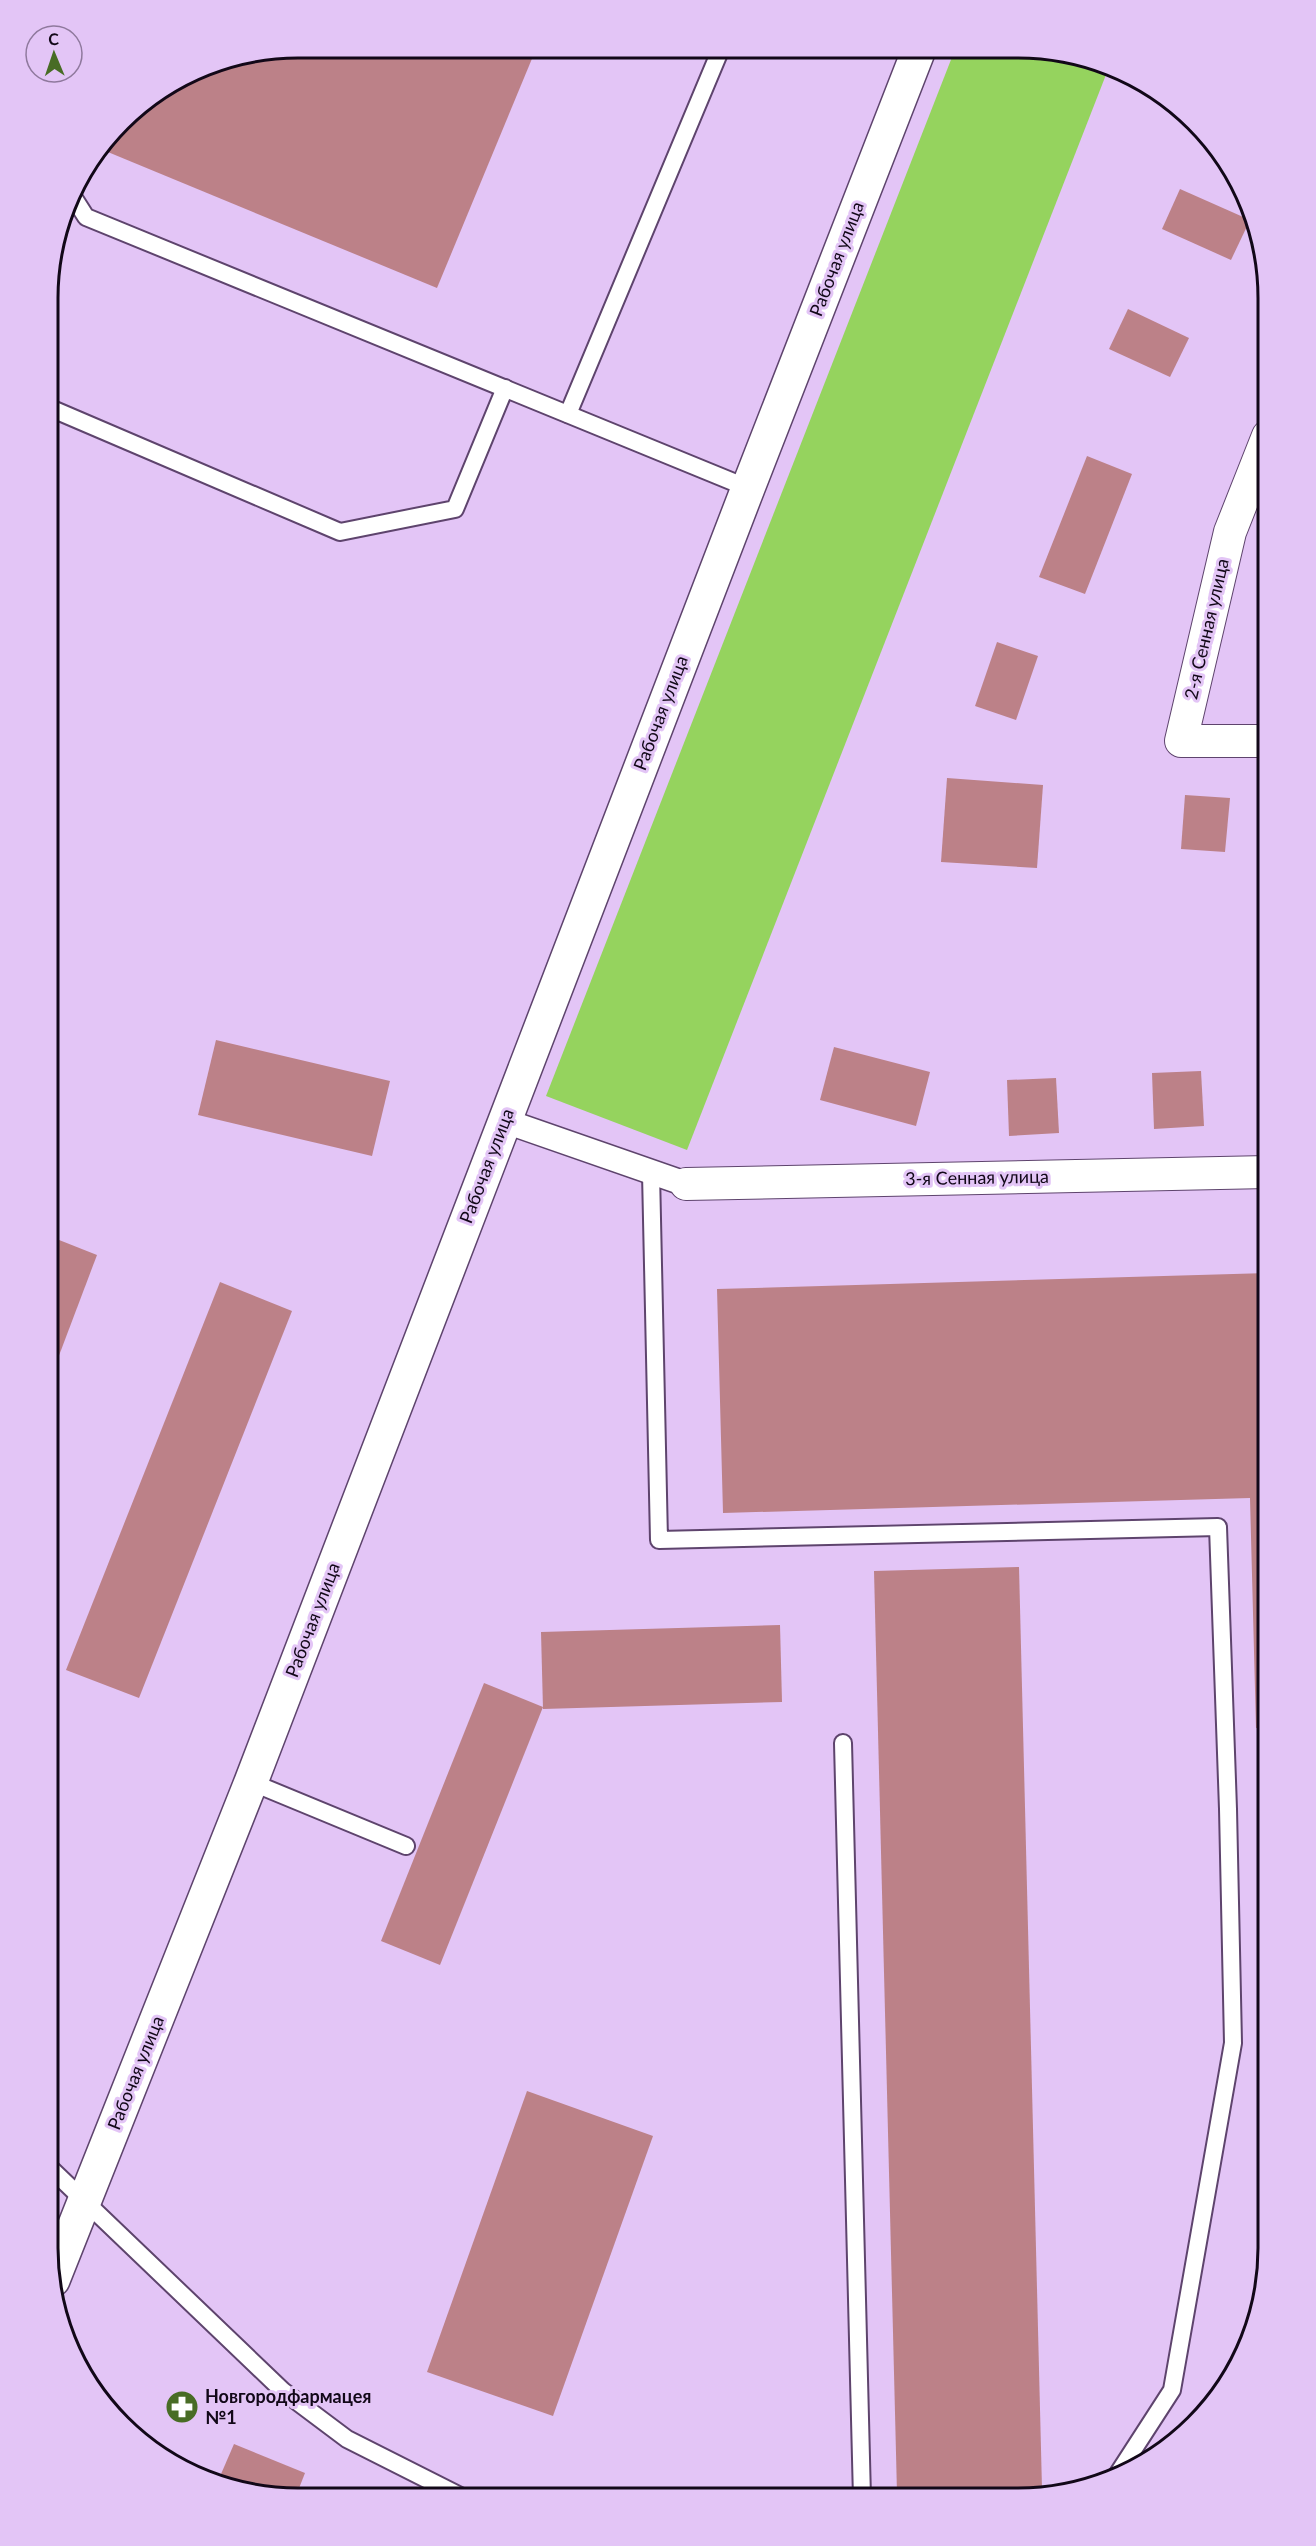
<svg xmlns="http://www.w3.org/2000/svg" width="1316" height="2546" viewBox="0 0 1316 2546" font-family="Lato,sans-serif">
	<rect width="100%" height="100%" fill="#e3c5f6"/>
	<polygon fill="#95d35e" points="954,52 1066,53 1109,67 687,1150 546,1096"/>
	<g fill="#bc8188">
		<polygon points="298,48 536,49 437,288 103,150 133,110 203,67"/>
		<polygon points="1180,189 1250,220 1231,260 1162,229"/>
		<polygon points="1128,309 1189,338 1170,377 1109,349"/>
		<polygon points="1087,456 1132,474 1085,594 1039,577"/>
		<polygon points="997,642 1038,656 1016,720 975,706"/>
		<polygon points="947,778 1043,785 1037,868 941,862"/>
		<polygon points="1185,795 1230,798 1225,852 1181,849"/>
		<polygon points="216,1040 390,1081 372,1156 198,1115"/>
		<polygon points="834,1047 930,1072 916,1126 820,1100"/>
		<polygon points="1201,1071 1204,1126 1154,1129 1152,1073"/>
		<polygon points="1056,1078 1059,1133 1009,1136 1007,1080"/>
		<polygon points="49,1236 97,1255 49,1382"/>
		<polygon points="1268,1273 1268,1727 1256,1728 1250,1498 723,1513 717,1289"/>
		<polygon points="220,1282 292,1311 139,1698 66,1670"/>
		<polygon points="1019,1567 1042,2489 897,2493 874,1571"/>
		<polygon points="780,1625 782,1702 543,1709 541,1632"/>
		<polygon points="484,1683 543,1707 440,1965 381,1941"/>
		<polygon points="527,2091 653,2136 553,2416 427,2372"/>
		<polygon points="234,2444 305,2473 296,2496 265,2496 218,2481"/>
	</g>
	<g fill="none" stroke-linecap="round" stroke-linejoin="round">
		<g stroke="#5e446d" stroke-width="20">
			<g id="service">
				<polyline points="72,195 86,217 748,488"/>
				<polyline points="50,408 340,532 455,509 505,388"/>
				<polyline points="568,414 720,51"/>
				<polyline points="651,1173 659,1540 1218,1527 1228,1809 1233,2043 1172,2390 1117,2475"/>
				<polyline points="843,1743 862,2498"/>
				<polyline points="251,1782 406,1846"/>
				<polyline points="48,2166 283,2391 347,2439 460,2496"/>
			</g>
		</g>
		<g stroke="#5e446d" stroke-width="27">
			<polyline id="pedestrian" points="505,1121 686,1184"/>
		</g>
		<g stroke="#5e446d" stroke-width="34">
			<g id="minor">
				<polyline points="1268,741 1181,741 1230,532 1268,436"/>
				<polyline points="686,1184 1268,1172"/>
			</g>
		</g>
		<g stroke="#5e446d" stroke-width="36">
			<polyline id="secondary" points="53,2280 251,1782 748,488 918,52"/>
		</g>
		<use href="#service" stroke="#fff" stroke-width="16"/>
		<use href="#pedestrian" stroke="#fff" stroke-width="24"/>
		<use href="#minor" stroke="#fff" stroke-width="32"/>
		<use href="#secondary" stroke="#fff" stroke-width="33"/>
	</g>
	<defs>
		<g id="pharmacy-disc" transform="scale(1.725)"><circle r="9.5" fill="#486c25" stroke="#e3c5f6"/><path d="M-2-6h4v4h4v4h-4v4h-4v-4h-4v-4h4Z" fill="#fff"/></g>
	</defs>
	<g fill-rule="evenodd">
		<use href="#pharmacy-disc" x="182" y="2407"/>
	</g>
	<g text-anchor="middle" stroke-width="6" stroke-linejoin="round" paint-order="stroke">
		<g font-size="18" fill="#120818" stroke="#e3c5f6">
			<text transform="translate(837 259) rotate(-69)" y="6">Рабочая улица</text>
			<text transform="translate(1207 629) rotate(-77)" y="6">2-я Сенная улица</text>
			<text transform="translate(661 713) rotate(-69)" y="6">Рабочая улица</text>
			<text transform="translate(487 1166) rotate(-69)" y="6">Рабочая улица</text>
			<text transform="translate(977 1178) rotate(-1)" y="6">3-я Сенная улица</text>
			<text transform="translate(313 1620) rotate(-69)" y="6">Рабочая улица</text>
			<text transform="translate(136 2073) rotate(-68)" y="6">Рабочая улица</text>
		</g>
		<g font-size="18" font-weight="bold" fill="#120818" stroke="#e3c5f6" text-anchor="start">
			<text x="205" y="2403">Новгородфармацея<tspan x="205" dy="21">№1</tspan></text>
		</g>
	</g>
	<path d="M0 0H1316V2546H0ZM298 58H1018A240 240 0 0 1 1258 298V2248A240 240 0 0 1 1018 2488H298A240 240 0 0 1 58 2248V298A240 240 0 0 1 298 58Z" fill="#e3c5f6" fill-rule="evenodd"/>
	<path fill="none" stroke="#120818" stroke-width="3" d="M298 58H1018A240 240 0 0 1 1258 298V2248A240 240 0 0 1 1018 2488H298A240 240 0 0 1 58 2248V298A240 240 0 0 1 298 58Z"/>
	<g transform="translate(54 54) rotate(358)"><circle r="28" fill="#e3c5f6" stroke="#8f799d" stroke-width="1.5"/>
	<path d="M0-4.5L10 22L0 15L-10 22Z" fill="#486c25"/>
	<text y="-9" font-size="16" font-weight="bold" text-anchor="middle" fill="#120818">С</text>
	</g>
</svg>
